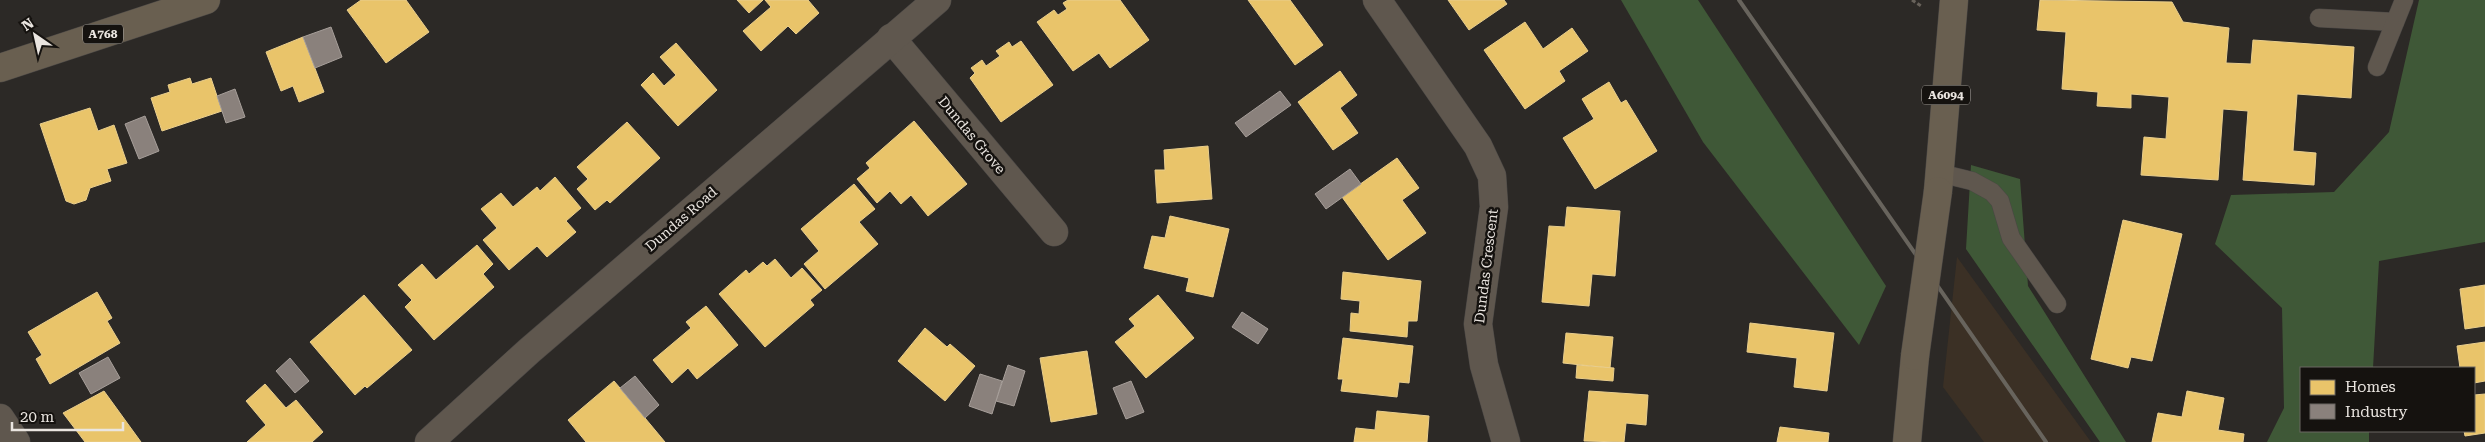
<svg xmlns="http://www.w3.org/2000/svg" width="2485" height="442" viewBox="0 0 2485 442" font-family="'Roboto Serif',serif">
	<rect width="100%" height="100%" fill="#2c2926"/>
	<polygon fill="#3b3025" points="1957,257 2091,442 1984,442 1943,387"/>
	<g fill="#3f5837">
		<polygon points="1621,0 1698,0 1886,286 1859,345 1703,142"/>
		<polygon points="2419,0 2485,0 2485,242 2379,261 2373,368 2301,368 2301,431 2369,431 2369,442 2267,442 2284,408 2282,308 2215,244 2231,195 2334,192 2389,132"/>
		<polygon points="1971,165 2020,179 2028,286 2126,442 2100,442 1966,249"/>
	</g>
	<g fill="#e9c46a" stroke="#e9ce8d">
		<polygon points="361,0 406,0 429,32 386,63 347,10"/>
		<polygon points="737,0 763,0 749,13"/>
		<polygon points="765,0 808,0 819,13 796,34 788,26 761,51 743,31 771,7"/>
		<polygon points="1068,0 1120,0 1149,40 1110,68 1099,53 1073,71 1037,22 1054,10 1058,15 1067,9 1063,3"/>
		<polygon points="1248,0 1290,0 1323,45 1295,65"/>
		<polygon points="1448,0 1504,0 1507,4 1469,30"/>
		<polygon points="2040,0 2172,2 2183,22 2229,28 2226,63 2251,64 2253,40 2354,47 2351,98 2297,94 2293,151 2316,153 2314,185 2243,180 2248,111 2223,109 2218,180 2141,175 2144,137 2166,139 2169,97 2131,94 2131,108 2097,106 2098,92 2062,89 2066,32 2037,30"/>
		<polygon points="1525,22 1543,49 1572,28 1588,51 1559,71 1565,81 1525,109 1484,50"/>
		<polygon points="303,37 324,92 299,102 293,86 281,91 266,52"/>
		<polygon points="1021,41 1053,85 1001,122 970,78 975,73 971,68 982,60 986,66 1000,56 996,51 1009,42 1012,47"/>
		<polygon points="676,43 717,90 678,126 641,85 653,73 664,86 676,75 660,57"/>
		<polygon points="1340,71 1357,95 1340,108 1358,133 1333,150 1298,102"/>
		<polygon points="190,78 192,84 211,78 222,111 162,131 151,98 170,92 168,85"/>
		<polygon points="1609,82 1621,103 1626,100 1657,151 1595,189 1563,138 1594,119 1582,99"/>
		<polygon points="90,108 98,131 114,125 127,163 107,169 111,181 90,188 86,200 74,204 66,201 40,124"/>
		<polygon points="914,121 967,184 928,216 911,195 901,204 890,191 877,203 857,179 870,168 866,163"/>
		<polygon points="627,122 660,158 610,203 607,200 595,210 577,189 588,179 577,167"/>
		<polygon points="1208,146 1212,199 1157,203 1155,170 1165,170 1164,150"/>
		<polygon points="1397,158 1419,188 1402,200 1426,233 1388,260 1342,197"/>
		<polygon points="555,177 581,208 566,221 576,232 547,257 537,246 509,270 483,240 497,228 481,209 501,193 513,207 537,187 540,191"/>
		<polygon points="854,184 875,209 859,222 878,244 825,289 804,264 819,251 801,229"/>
		<polygon points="1567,207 1620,211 1615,276 1592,274 1589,306 1542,302 1549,226 1565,227"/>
		<polygon points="1170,216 1229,229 1213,297 1186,291 1189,278 1144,268 1152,236 1165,238"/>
		<polygon points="2123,220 2182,234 2152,361 2131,357 2128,368 2091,359"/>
		<polygon points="477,245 493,264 483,274 494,287 434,340 405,307 412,300 398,285 422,264 436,280"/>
		<polygon points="775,259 791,278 802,268 822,290 810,300 814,305 765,347 719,294 746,270 749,274 763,262 767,266"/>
		<polygon points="1343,272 1421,281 1417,321 1408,321 1407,337 1350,331 1351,313 1359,314 1360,301 1341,299"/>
		<polygon points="2485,285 2485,326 2465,329 2460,289"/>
		<polygon points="97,292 112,318 107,321 120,343 50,384 36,359 42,355 28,332"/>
		<polygon points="364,295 412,350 367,388 365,386 355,395 310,342"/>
		<polygon points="1158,295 1194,338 1146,378 1115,342 1135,326 1129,319"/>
		<polygon points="706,306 738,345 697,379 688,368 672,383 653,360 691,328 686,322"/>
		<polygon points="1750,323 1834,333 1827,391 1794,387 1797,358 1747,352"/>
		<polygon points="925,328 947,347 950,344 975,366 945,401 898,361"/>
		<polygon points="1566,333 1613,337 1610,368 1563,363"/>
		<polygon points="1343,338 1413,346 1409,383 1399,382 1397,397 1341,391 1343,379 1338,379"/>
		<polygon points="2485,342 2485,381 2474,383 2474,368 2460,368 2457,346"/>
		<polygon points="1087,351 1097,414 1051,422 1040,358"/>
		<polygon points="1577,365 1614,368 1613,381 1576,378"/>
		<polygon points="614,381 620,388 665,442 586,442 568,420"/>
		<polygon points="265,384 286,408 296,400 323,432 312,442 247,442 266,425 246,401"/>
		<polygon points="104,391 141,442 85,442 63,413"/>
		<polygon points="1589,391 1648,395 1646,425 1626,423 1624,442 1584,441"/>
		<polygon points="2187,391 2224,398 2218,430 2244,434 2243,442 2152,442 2158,413 2182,417"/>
		<polygon points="2485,394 2485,433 2465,436 2464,431 2474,431 2474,395"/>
		<polygon points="1377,411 1429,416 1427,442 1354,442 1356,428 1375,430"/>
		<polygon points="1780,427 1829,433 1828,442 1777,442"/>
	</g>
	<g fill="#8a817c" stroke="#a79f9a">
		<polygon points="331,27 342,57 315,68 303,37"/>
		<polygon points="235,89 245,117 226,123 217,96"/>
		<polygon points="1280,91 1291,105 1246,137 1235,123"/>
		<polygon points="145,116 159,151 139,159 125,124"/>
		<polygon points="1350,169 1361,184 1326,209 1315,194"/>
		<polygon points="1242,312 1268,329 1258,344 1232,327"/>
		<polygon points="108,357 120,378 91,394 79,373"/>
		<polygon points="290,358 309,381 295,393 276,371"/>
		<polygon points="1008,365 1025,371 1014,406 996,401"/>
		<polygon points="980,374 1002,381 992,414 969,406"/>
		<polygon points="635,376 659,405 645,418 620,388"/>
		<polygon points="1131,381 1144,412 1126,419 1113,388"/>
	</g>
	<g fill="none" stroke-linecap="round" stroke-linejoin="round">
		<g stroke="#4a4745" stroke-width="19">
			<g id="service">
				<polyline points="2319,18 2395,22"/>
				<polyline points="2377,67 2404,0"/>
				<polyline points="1939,173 1972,181 1992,192 2000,201 2011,238 2057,304"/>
			</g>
		</g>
		<g stroke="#4a4745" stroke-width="29">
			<g id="minor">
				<polyline points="1377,0 1478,146 1492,176 1494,207 1478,324 1484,365 1506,442"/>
				<polyline points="891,38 1054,232"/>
				<polyline points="0,418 16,442"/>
				<polyline points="429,442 529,351 937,0"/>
			</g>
		</g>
		<g stroke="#4a4745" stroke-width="29">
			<g id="primary">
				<polyline points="0,68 206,0"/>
				<polyline points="1938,191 1954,0"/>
				<polyline points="1907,442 1915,356"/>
			</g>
		</g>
		<polyline stroke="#68625b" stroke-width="3" stroke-dasharray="4 2.5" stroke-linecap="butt" points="1912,0 1921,6"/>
		<use href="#service" stroke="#5f574e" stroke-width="18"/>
		<use href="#minor" stroke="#5f574e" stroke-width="28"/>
		<use href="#primary" stroke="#695f50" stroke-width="28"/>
		<polyline stroke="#68645d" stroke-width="4" points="1739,0 2046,442"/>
		<g stroke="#4a4745" stroke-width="29" stroke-linecap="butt">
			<polyline id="primary-bridge" points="1915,356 1938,191"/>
		</g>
		<use href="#primary-bridge" stroke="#695f50" stroke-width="28"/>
	</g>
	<g text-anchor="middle" stroke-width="5" stroke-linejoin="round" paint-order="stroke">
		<g fill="#15120f" stroke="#aaa6a1" stroke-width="1">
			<rect x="83" y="24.5" width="40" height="19" rx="4"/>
			<rect x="1922" y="85.5" width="48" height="19" rx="4"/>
		</g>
		<g font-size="12" font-weight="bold" fill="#eae5e0">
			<text x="103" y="38">A768</text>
			<text x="1946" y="99">A6094</text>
		</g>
		<g font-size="14" fill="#eae5e0" stroke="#15120f">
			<text transform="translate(972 135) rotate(50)" y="5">Dundas Grove</text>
			<text transform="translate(681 219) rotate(-41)" y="5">Dundas Road</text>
			<text transform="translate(1486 266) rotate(-83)" y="5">Dundas Crescent</text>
		</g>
	</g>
	<rect x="2300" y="367" width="175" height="65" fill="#15120f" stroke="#6a6663"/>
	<rect x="2310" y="380" width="25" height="15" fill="#e9c46a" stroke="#6a6663"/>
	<text x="2345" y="392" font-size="15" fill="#eae5e0">Homes</text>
	<rect x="2310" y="404" width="25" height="15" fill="#8a817c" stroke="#6a6663"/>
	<text x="2345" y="417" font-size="15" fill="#eae5e0">Industry</text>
	<g transform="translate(35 35) rotate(326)" stroke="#15120f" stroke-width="4" paint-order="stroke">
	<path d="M0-4L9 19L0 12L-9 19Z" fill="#eae5e0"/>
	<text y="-8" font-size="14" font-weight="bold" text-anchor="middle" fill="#eae5e0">N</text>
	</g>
	<path d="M12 422v8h111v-8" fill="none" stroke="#eae5e0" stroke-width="2.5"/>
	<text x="20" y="422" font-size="15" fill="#eae5e0" stroke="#15120f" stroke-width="4" paint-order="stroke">20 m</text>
</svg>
